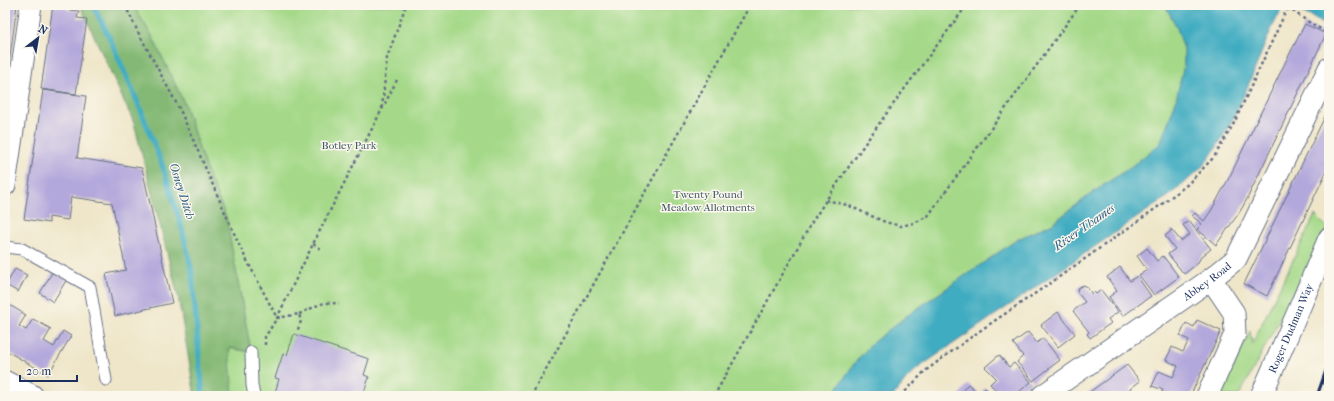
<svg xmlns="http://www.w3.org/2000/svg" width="1334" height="401" viewBox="0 0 1334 401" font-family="'IM FELL French Canon',serif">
	<rect width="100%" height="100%" fill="#fbf7ec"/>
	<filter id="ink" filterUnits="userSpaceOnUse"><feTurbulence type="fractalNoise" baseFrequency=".025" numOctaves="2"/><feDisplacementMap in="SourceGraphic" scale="8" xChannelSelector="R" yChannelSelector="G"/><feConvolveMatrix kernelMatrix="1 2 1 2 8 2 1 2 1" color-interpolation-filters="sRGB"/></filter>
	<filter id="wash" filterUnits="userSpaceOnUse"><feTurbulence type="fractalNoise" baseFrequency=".012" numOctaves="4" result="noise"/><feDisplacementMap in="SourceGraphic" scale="16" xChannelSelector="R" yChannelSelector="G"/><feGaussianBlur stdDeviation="0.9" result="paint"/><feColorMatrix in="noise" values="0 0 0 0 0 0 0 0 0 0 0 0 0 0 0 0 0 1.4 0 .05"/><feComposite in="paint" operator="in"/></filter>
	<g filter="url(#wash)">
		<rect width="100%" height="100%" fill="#efe6c9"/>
		<g fill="#a5d989" stroke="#608474">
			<polygon points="133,5 1165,5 1177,28 1184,49 1184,65 1175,104 1160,144 1128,169 1095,191 1053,223 1018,239 908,315 872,343 854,364 840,384 834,396 231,396 229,348 251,352 226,217 205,167 184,103 152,36"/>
			<polygon points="1315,215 1328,228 1239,396 1220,396 1250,331 1252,344"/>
		</g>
		<polygon fill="#84b975" stroke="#50746a" points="80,5 133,5 152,36 184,103 205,167 226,217 251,352 229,348 233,396 195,396 178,296 134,123"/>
		<g fill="#41acc1" stroke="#2e6e90">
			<path d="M1165,5H1284C1265,37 1255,73 1239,106C1231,123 1221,141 1210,157C1200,171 1184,183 1170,195L918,368L905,381L893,396H834L840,384L854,364L872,343L908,315L1018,239L1053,223L1095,191L1128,169L1160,144L1175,104L1184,65V49L1177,28Z"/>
			<polygon points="1286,5 1329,5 1329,29 1312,17"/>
		</g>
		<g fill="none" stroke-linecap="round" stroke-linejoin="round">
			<polyline stroke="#41acc1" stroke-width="5.5" points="93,5 111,41 138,103 163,167 182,228 192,272 200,367 203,396"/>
		</g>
		<g id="blocks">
			<g fill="#b3a8db">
				<polygon points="5,5 17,5 6,86 5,86"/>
				<polygon points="53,5 67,5 67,10 79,11 77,18 87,19 76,94 41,89"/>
				<polygon points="1305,24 1326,34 1246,201 1239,213 1216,245 1197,229 1202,224 1192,216 1195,213 1204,221 1211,211 1230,176 1285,63"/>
				<polygon points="43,90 86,96 77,158 142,168 172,303 115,316 106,274 126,270 112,203 71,197 68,220 49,217 49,223 24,219"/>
				<polygon points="1329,108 1329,166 1267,296 1244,284"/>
				<polygon points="1189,221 1211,249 1201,257 1197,264 1184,274 1168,254 1175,249 1165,236 1171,231 1171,229 1181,241 1190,234 1183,225"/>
				<polygon points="1147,248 1157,261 1163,256 1179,277 1154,295 1139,275 1147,270 1137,256"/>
				<polygon points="1120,267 1130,281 1137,276 1151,296 1123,316 1109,297 1117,291 1107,277"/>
				<polygon points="15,269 27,275 18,292 6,285"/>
				<polygon points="53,271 67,279 53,302 40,293"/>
				<polygon points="1083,285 1086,286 1092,294 1094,292 1096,294 1101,290 1118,312 1108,319 1111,323 1090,338 1087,334 1089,332 1073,311 1085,302 1077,292 1078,288"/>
				<polygon points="5,300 9,302 8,304 26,315 19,326 26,330 33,319 51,329 44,341 54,347 63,331 71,336 48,375 5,350"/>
				<polygon points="1058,312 1075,334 1058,347 1041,325"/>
				<polygon points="1197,320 1221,331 1190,396 1160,396 1163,390 1152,386 1159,371 1173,377 1178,366 1166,360 1172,347 1183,352 1189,340 1180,336 1186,323 1194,327"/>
				<polygon points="1028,332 1037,343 1043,338 1060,360 1033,381 1017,362 1023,356 1013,343"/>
				<polygon points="294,334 369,359 364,375 369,377 363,396 274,396 279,379 275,378 283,354 287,355"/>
				<polygon points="999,355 1009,367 1014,363 1031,382 1014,396 1001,396 990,384 996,378 985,367"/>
				<polygon points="1127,365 1140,381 1130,389 1135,395 1133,396 1084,396"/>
				<polygon points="968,384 980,394 985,388 995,396 958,396"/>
			</g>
		</g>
	</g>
	<g filter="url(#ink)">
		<use href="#blocks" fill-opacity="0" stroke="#656f83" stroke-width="1"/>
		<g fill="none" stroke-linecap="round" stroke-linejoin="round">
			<g stroke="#656f83" stroke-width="13">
				<g id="service">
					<polyline points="5,247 22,249 90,287 106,380"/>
					<polyline points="251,352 252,385 254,396"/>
				</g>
			</g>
			<g stroke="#656f83" stroke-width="23">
				<g id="minor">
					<polyline points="5,185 31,5"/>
					<path id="s1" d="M1042,396L1211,279L1236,259L1329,68"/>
					<polyline points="1207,396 1235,334 1234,313 1211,279"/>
					<path id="s2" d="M1261,396L1297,314L1329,238"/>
				</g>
			</g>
			<g stroke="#656f83" stroke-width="24">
				<polyline id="primary" points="5,382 32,396"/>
			</g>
			<g stroke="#656f83" stroke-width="2.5" stroke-dasharray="3 3" stroke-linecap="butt">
				<polyline points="125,5 138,32 180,110 241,249 277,318 299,314 301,321 297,332"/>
				<polyline points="1287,9 1293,11 1307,21 1329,34"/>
				<polyline points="382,108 387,58 406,5"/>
				<polyline points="826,200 847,205 885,222 901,226 914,223 928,216 1080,5"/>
				<polyline points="313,244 323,250"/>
				<path d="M299,314C316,307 321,300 339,304"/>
				<polyline points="265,345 265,337 277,318 313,244 398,78"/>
				<polyline points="531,396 750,5"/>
				<path d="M714,396L812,222C860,147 914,76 967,5"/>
				<polyline points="901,396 925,371 981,330 1052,282 1162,204 1188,184 1214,157 1234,123 1287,9 1285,8 1286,5"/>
			</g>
			<use href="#service" stroke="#fff" stroke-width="11"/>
			<use href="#minor" stroke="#fff" stroke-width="21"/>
			<use href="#primary" stroke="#fff" stroke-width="22"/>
			<g stroke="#1b2f5e" stroke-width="3">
				<polyline points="1317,396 1329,362"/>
				<polyline points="1326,396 1329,388"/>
			</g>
		</g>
	</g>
	<g text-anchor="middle" stroke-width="3" stroke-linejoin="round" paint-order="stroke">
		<g font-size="11" fill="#3e5a69" stroke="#fbf7ec">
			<text x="349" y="149">Botley Park</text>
			<text x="708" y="198">Twenty Pound<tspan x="708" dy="13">Meadow Allotments</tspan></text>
		</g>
		<g font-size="11" fill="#1b2f5e" stroke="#fbf7ec">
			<text dy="4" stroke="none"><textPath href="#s1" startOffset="201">Abbey Road</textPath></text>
			<text dy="4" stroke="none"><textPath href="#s2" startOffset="74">Roger Dudman Way</textPath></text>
		</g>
		<g font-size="12" font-style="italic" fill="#285b81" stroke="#fbf7ec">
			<text transform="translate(182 191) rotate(72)" y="4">Osney Ditch</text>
			<text transform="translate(1084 227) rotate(-35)" y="4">River Thames</text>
		</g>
	</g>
	<rect width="1334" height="401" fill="none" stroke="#fbf7ec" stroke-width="20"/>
	<g transform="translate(38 38) rotate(31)" stroke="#fbf7ec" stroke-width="3" paint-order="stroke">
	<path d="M0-3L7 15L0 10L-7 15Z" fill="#1b2f5e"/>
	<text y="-6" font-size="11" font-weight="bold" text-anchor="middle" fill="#1b2f5e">N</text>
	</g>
	<path d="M20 375v6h57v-6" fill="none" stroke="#1b2f5e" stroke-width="2"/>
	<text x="26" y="375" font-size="12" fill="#1b2f5e" stroke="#fbf7ec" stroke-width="3" paint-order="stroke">20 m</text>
</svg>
